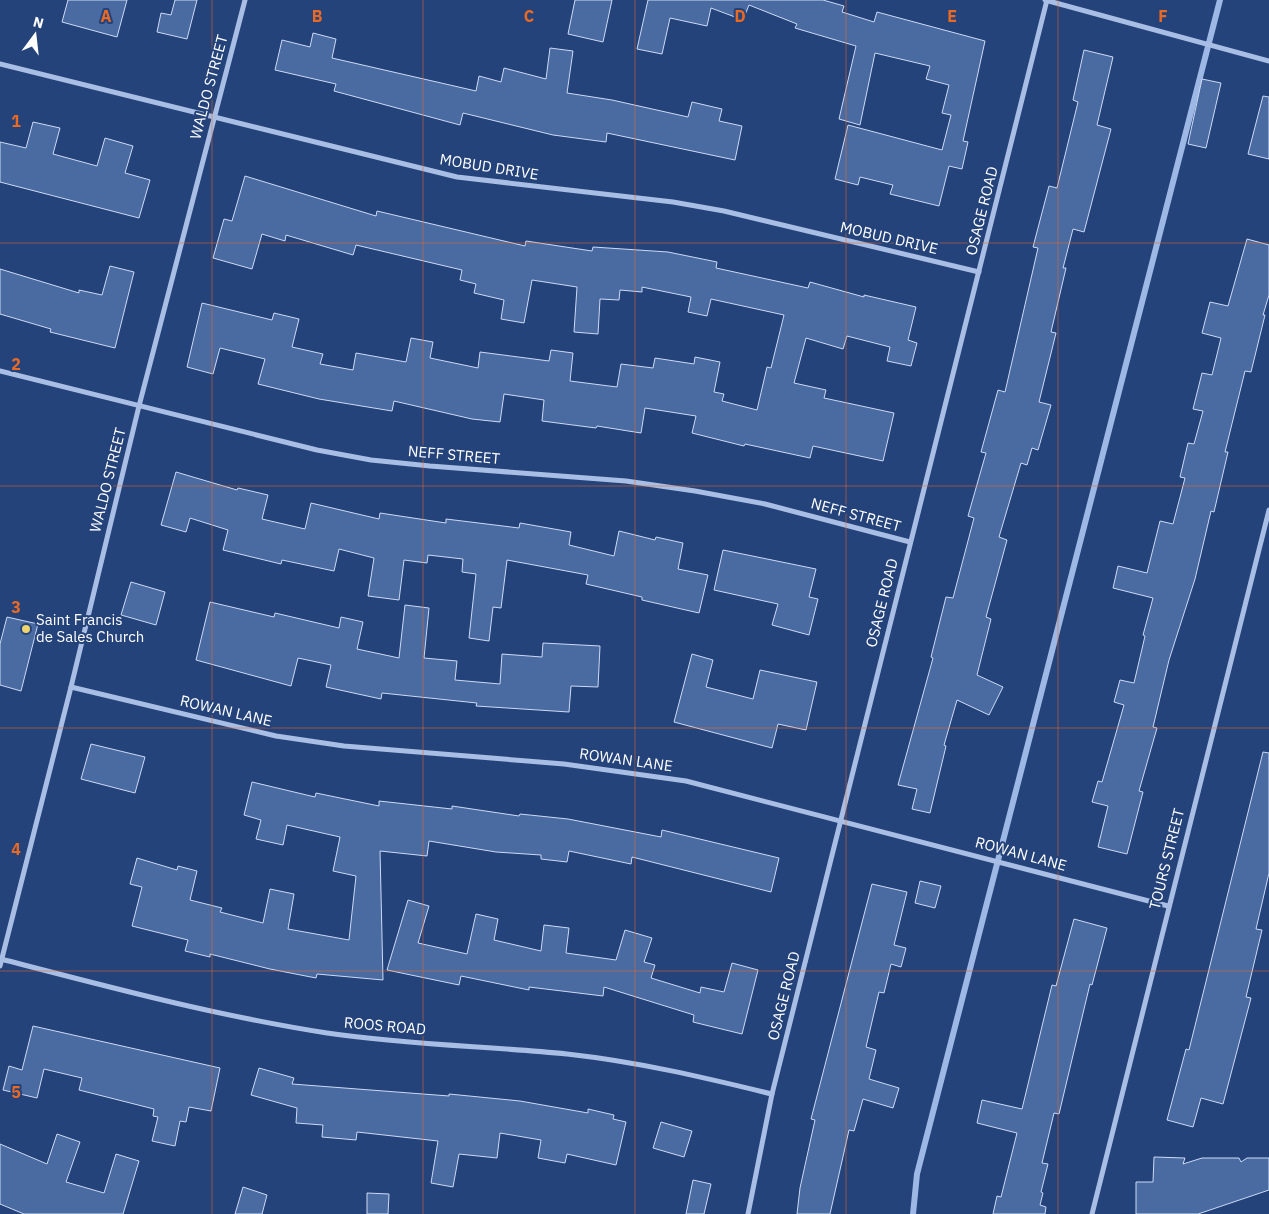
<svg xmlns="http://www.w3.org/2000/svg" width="1269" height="1214" viewBox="0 0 1269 1214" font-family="'IBM Plex Sans',sans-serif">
	<rect width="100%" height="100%" fill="#25437b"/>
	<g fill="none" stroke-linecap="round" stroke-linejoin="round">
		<polyline stroke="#9eb8e5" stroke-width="6" points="913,1214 917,1174 1220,0"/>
	</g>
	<g fill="#4a6aa2" stroke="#ccdaf4">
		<polygon points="68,0 127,0 117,37 62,22"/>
		<polygon points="175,0 197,0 187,39 157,32 161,13 171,15"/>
		<polygon points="575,0 612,0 603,42 568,34"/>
		<polygon points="648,0 823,0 844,6 842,12 874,22 877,12 985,41 963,141 968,142 962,169 949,166 939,206 890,194 893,185 860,177 858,185 835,179 848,125 942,150 951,115 942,113 949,85 926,79 930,66 875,53 860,125 839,119 856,46 795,28 797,24 749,5 743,20 711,8 707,26 670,18 662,54 637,49"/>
		<polygon points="313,33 336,39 332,58 476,91 479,76 501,82 504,68 546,79 550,48 573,51 567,93 612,100 688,117 692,102 722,109 719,121 742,126 735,160 607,133 606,142 553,135 463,113 460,125 334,91 336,84 275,70 282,40 310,47"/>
		<polygon points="1084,50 1113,57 1097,125 1111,129 1084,232 1073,229 1063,268 1066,268 1051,332 1056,333 1039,402 1051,405 1038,450 1032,448 1027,465 1021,463 999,537 1007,540 986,617 991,619 977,675 1003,687 989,715 957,700 944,745 946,746 930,813 912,809 917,789 898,785 933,658 931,657 946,597 953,598 974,518 968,516 986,453 981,452 998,390 1005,392 1038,248 1033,247 1049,186 1057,188 1078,102 1073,100"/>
		<polygon points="1202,79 1221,83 1206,148 1188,144"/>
		<polygon points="1263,96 1269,97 1269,159 1248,154"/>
		<polygon points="33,122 60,128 53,154 97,166 105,138 133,146 125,173 150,180 139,218 0,182 0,142 26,148"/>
		<polygon points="245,176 376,216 377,211 525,246 526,241 592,251 593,247 668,252 717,262 716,268 808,288 810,282 864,297 864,295 916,307 908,340 917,343 911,366 887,361 890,347 847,336 843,349 806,338 794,383 826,390 824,398 894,413 883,461 813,446 810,458 745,444 744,446 692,433 696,416 645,408 641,433 597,426 596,428 542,421 544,400 504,394 500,422 472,419 394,401 392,411 319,399 258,384 265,359 220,348 213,374 187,367 202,303 272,320 274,313 299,319 292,347 323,354 320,364 353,370 356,353 406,362 411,338 433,342 430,358 478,368 480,352 549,361 551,350 573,353 570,381 617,387 621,364 653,368 655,358 694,364 695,357 720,362 714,392 724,394 722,401 757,410 767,367 771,368 784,315 711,299 707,316 688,312 691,297 642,287 642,292 620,290 619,300 600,299 598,334 574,332 577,287 532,280 524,323 501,319 504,300 474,293 476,284 460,280 462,270 356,245 353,255 286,235 285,241 262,234 252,269 213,258 224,219 232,221"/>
		<polygon points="1247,239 1269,245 1269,295 1263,315 1265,315 1251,372 1245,371 1225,452 1228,452 1214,512 1211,511 1195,579 1169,660 1153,727 1157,728 1139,791 1143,792 1127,854 1098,847 1108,806 1092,802 1098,781 1102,782 1124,705 1114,702 1120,680 1134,683 1145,636 1143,635 1153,598 1113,588 1118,566 1147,573 1160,521 1173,524 1185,478 1180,477 1188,443 1194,444 1203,411 1193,409 1202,373 1212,375 1221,338 1202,333 1210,302 1228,306"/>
		<polygon points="110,266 134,272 115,348 50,332 51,329 0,314 0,269 79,293 79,290 102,295"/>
		<polygon points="176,472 237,490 238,488 268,495 262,519 305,529 311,503 379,519 380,513 446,523 446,519 519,528 520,523 571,532 569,545 614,556 619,531 655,540 656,537 683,543 678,569 708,575 699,613 642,600 642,597 586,584 588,575 507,560 501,608 493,607 489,641 469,638 476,574 462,572 463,559 428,555 427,563 404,560 399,600 368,596 374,558 339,549 334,571 282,560 281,564 223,550 228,530 190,518 186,532 161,525"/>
		<polygon points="723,550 816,569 809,597 818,599 809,635 772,625 778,604 714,590"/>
		<polygon points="131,582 165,592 156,625 121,615"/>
		<polygon points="210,602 274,617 275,613 339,628 341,617 363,622 357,649 399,658 405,605 429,608 424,658 457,661 455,680 500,684 502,654 542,657 543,643 600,646 598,687 571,686 569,712 476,706 477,703 382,693 381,699 326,687 331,665 298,658 291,686 196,660"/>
		<polygon points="7,617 38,624 21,691 0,685 0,644"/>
		<polygon points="692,654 713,660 706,687 753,699 760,670 817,682 806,730 778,724 772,748 674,722"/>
		<polygon points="91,744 145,757 135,793 81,779"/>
		<polygon points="1263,752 1269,753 1269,873 1256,929 1262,930 1246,997 1251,998 1223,1104 1201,1098 1193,1127 1167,1120 1186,1049 1189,1050"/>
		<polygon points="252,782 315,797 316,793 379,806 379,801 452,809 452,806 519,816 520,814 568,819 661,837 662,830 779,858 771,892 632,857 631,864 569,851 567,862 541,859 541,855 496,852 429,841 427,856 380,851 383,980 317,974 316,978 270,969 210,954 210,957 185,951 188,940 132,926 142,887 130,884 137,858 177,870 178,866 197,871 190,900 222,908 220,912 263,923 270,889 294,894 288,929 349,940 356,876 333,871 340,837 287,825 283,845 256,839 261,820 244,815"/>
		<polygon points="920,881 941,886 935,908 915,903"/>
		<polygon points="872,884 907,892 894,945 906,948 901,967 891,964 884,993 879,992 866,1047 876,1050 869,1079 899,1088 893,1108 863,1099 854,1131 849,1130 830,1214 797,1214 800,1188 815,1120 811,1119"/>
		<polygon points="408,900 429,906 418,943 467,954 476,914 498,919 494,940 541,951 544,925 569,928 566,953 616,960 625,930 652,938 644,962 655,965 651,978 700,993 701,987 724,992 732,963 758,970 742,1034 693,1022 694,1015 604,987 603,996 529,987 529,990 461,976 459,985 387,970"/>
		<polygon points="1074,919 1107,928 1092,985 1090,984 1059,1114 1054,1113 1042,1163 1048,1164 1041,1192 1043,1193 1040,1205 1046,1207 1045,1214 993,1214 997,1196 1001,1197 1017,1133 977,1123 982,1100 1022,1109 1052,985 1056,986"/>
		<polygon points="33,1026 220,1068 211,1111 189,1107 186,1122 180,1121 175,1146 152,1141 158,1117 153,1116 154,1109 79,1090 82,1078 44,1069 37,1098 3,1090 9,1066 22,1070"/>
		<polygon points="259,1068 294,1078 292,1084 449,1096 449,1094 520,1101 588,1113 588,1109 614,1115 613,1119 626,1122 616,1165 567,1154 565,1163 538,1158 541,1140 500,1133 497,1158 459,1154 453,1187 431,1183 438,1141 357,1132 356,1140 322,1137 323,1125 296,1123 297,1108 251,1095"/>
		<polygon points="661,1122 692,1131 684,1157 653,1148"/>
		<polygon points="57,1134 80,1142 66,1182 104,1193 116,1154 139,1161 123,1214 24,1214 0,1204 0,1144 47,1164"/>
		<polygon points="1154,1157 1185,1158 1183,1164 1202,1158 1239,1158 1241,1162 1247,1158 1269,1158 1269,1190 1198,1214 1136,1214 1136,1182 1153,1182"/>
		<polygon points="693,1180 711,1184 704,1214 686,1214"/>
		<polygon points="243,1187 267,1195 262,1214 235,1214"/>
		<polygon points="367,1193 389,1194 388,1214 367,1214"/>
	</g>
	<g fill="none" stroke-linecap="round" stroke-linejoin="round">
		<g stroke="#a9bee4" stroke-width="5">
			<polyline points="1045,0 1269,61"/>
			<polyline points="0,64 457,177 673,202 724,211 979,272"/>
			<polyline points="0,371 317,450 371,460 430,466 626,481 695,491 765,504 910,542"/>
			<polyline points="71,687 276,736 344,746 564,764 686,781 1168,906"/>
			<path d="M1,959C109,987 217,1016 327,1033C406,1045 488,1046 567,1054C639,1062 702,1077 772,1094"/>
			<polyline points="0,966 71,687 139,406 245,0"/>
			<polyline points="748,1214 772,1094 1047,0"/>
			<polyline points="1092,1214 1269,510"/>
		</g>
	</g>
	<path fill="none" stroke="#ea6a24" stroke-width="1" stroke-opacity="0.55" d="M212,0V1214M423,0V1214M635,0V1214M846,0V1214M1058,0V1214M0,243H1269M0,486H1269M0,728H1269M0,971H1269"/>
	<circle fill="#edd46e" stroke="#25437b" stroke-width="2" cx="26" cy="629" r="5"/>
	<g text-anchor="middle" stroke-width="4" stroke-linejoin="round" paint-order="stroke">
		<g font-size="15" fill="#fff" stroke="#25437b">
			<text transform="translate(209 87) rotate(-75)" y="5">WALDO STREET</text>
			<text transform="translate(489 167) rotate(9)" y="5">MOBUD DRIVE</text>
			<text transform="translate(982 211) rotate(-76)" y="5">OSAGE ROAD</text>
			<text transform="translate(889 238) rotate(13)" y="5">MOBUD DRIVE</text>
			<text transform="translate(454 455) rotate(5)" y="5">NEFF STREET</text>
			<text transform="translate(108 480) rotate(-76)" y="5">WALDO STREET</text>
			<text transform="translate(856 515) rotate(15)" y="5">NEFF STREET</text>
			<text transform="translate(882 603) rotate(-76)" y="5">OSAGE ROAD</text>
			<text transform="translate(226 711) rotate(13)" y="5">ROWAN LANE</text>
			<text transform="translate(626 760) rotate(8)" y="5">ROWAN LANE</text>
			<text transform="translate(1021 854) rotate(15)" y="5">ROWAN LANE</text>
			<text transform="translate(1167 859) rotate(-76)" y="5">TOURS STREET</text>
			<text transform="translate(784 996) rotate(-76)" y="5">OSAGE ROAD</text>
			<text transform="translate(385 1026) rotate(5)" y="5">ROOS ROAD</text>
		</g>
		<g font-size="15" fill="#fff" stroke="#25437b" text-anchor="start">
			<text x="36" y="625">Saint Francis<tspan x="36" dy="17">de Sales Church</tspan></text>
		</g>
	</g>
	<g font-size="16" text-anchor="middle" font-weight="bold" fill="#ea6a24" stroke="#25437b" stroke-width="4" stroke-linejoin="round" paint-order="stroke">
		<text x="106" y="22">A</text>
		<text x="317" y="22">B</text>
		<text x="529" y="22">C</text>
		<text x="740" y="22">D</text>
		<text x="952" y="22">E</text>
		<text x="1163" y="22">F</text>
		<text x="16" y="127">1</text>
		<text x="16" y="370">2</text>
		<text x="16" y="613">3</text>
		<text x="16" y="855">4</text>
		<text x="16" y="1098">5</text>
	</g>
	<g transform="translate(35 35) rotate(15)" stroke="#25437b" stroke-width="4" paint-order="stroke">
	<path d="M0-4L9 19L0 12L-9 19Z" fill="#ffffff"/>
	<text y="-8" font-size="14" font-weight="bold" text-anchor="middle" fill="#ffffff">N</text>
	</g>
</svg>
